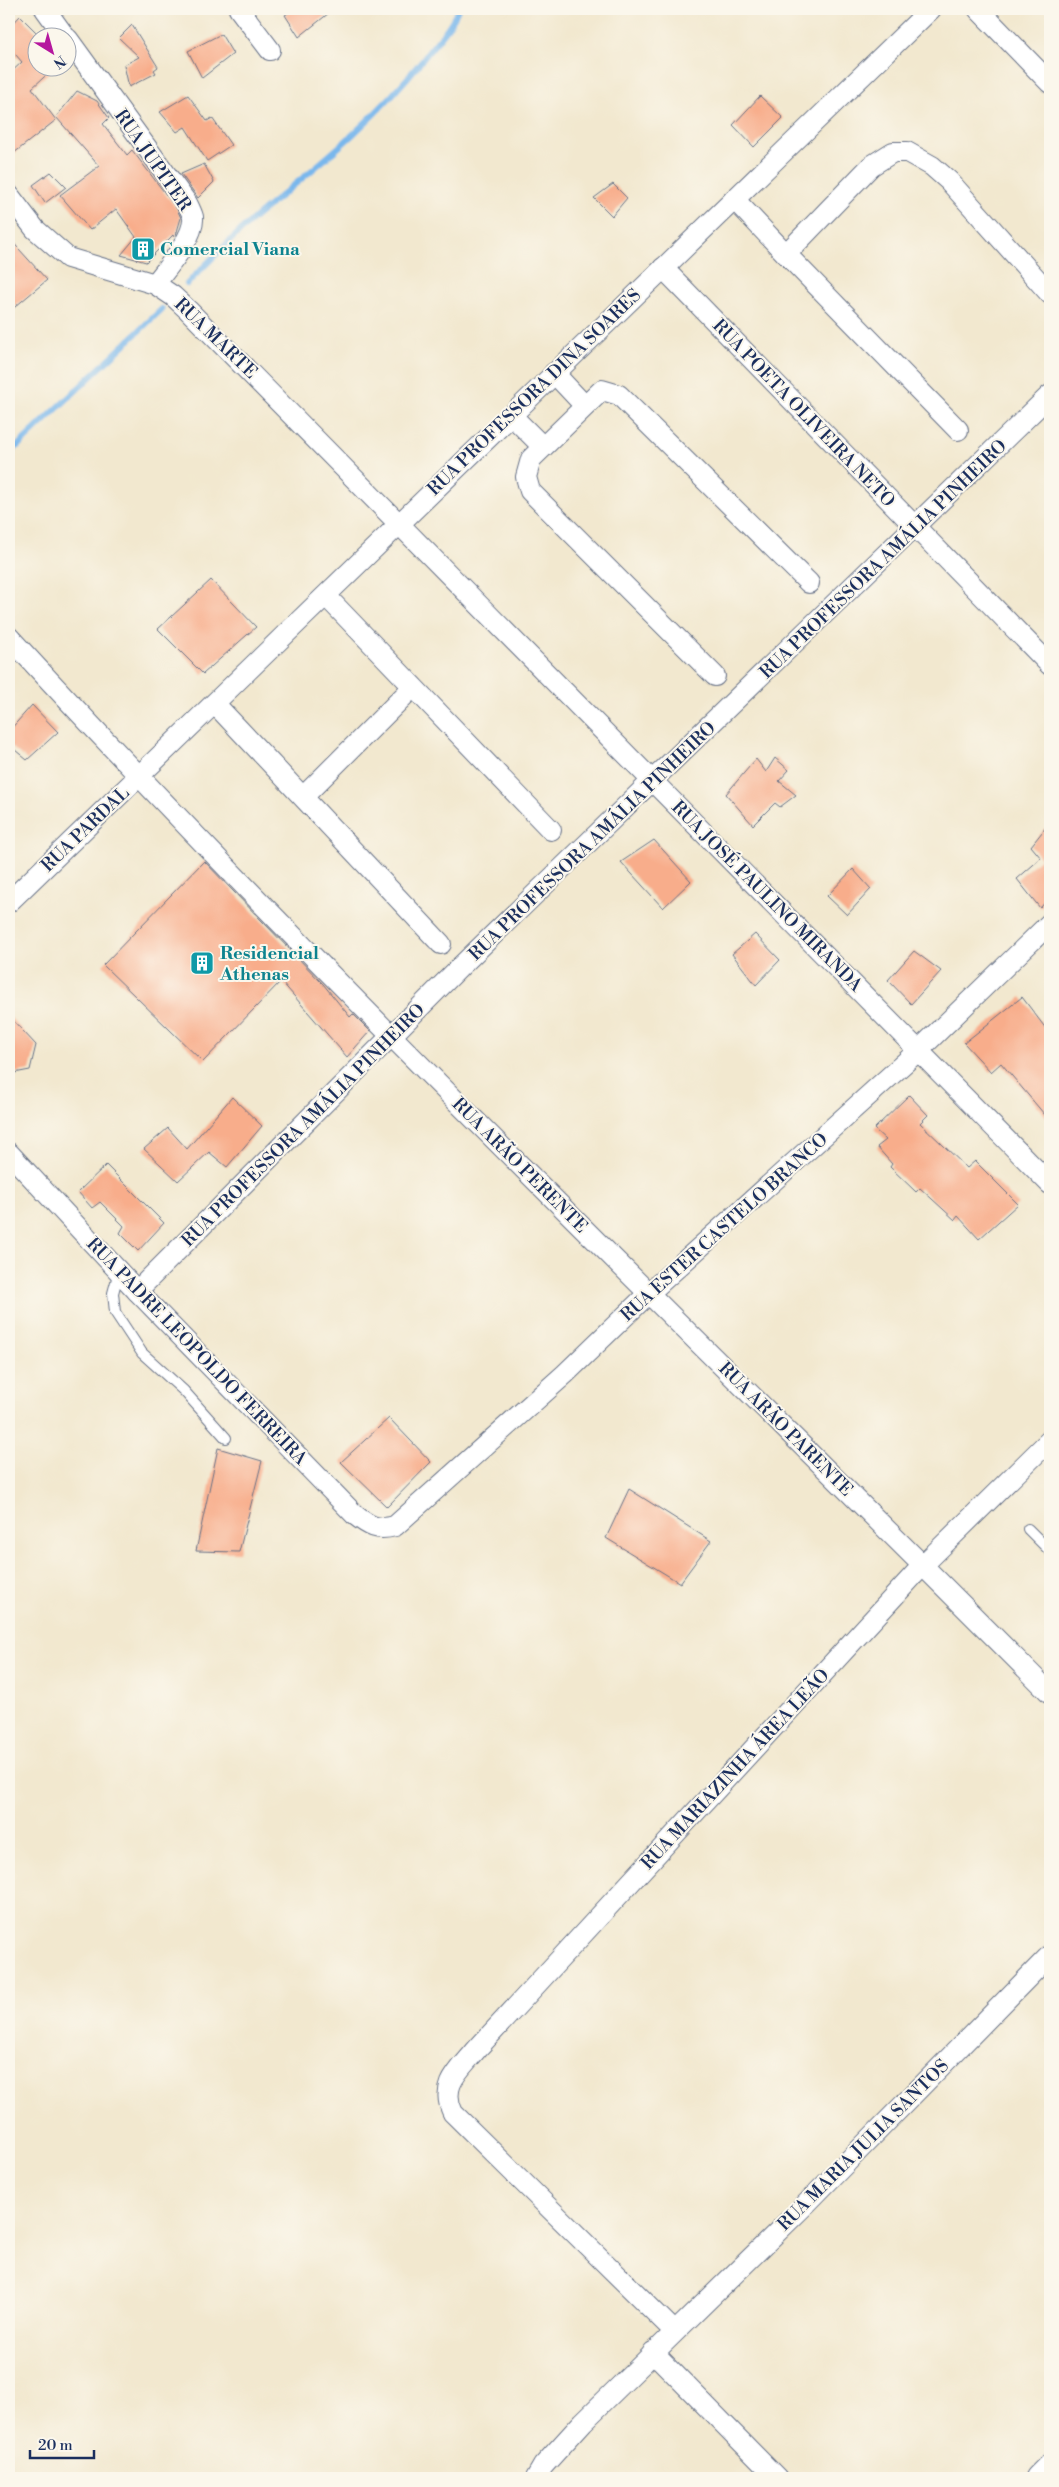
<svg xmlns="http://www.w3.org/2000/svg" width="1059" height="2487" viewBox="0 0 1059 2487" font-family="'Libre Bodoni',serif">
	<rect width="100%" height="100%" fill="#fbf7ec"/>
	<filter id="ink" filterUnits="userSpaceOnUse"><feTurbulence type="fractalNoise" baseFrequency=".02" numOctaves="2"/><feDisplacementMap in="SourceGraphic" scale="10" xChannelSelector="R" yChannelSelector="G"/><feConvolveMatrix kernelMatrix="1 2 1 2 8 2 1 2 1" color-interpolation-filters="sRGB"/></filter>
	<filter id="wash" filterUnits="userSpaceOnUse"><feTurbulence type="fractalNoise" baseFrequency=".0096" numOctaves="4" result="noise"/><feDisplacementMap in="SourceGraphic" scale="20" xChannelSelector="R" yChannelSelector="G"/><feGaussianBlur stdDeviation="1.12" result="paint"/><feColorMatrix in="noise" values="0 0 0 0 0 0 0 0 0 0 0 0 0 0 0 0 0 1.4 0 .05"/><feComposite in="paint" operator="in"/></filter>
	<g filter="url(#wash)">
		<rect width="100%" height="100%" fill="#f2e8cf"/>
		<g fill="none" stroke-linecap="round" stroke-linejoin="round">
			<g stroke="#79b7ec" stroke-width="6">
				<path d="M187,284C212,258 238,231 266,208C326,159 375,120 423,59C435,43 451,27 458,9"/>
				<polyline points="9,454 162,309"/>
			</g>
		</g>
		<g id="blocks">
			<g fill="#f8ad8b">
				<polygon points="294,9 334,9 299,37 285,15"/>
				<polygon points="20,16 38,34 38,68 54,68 32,88 56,120 9,157 9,74 22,62 9,47 9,28"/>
				<polygon points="132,25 158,67 154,70 156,73 129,87 124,65 139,57 119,38"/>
				<polygon points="221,34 233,54 202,78 188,51"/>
				<polygon points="77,91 97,101 109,118 103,124 127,155 132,150 177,209 181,218 176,235 174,237 173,235 146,262 121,255 136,237 116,209 90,230 60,195 99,166 56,117"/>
				<polygon points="188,95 207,121 212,118 231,145 207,161 185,127 177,132 160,112"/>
				<polygon points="760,96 783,118 754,147 733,125"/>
				<polygon points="204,164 214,182 198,198 181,174"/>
				<polygon points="51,172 66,187 45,203 33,185"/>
				<polygon points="613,184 627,198 612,216 594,198"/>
				<polygon points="9,238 47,280 9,312"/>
				<polygon points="211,580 256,627 203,674 158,629"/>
				<polygon points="32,705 58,732 27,760 9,745 9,731"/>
				<polygon points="775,758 789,770 779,781 796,795 780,807 775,803 753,825 726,794 756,759 766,772"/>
				<polygon points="1050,822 1050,897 1040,908 1017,879 1041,858 1031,846"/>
				<polygon points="654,840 691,881 663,908 621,862"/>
				<polygon points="204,861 323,984 350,1017 353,1014 370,1031 347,1057 281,981 203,1062 103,965"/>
				<polygon points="853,869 871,889 847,915 827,896"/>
				<polygon points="755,934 780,960 756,985 732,954"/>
				<polygon points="914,951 941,971 911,1004 888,980"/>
				<polygon points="1022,997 1050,1034 1050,1121 1001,1063 991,1072 964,1043"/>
				<polygon points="9,1016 36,1045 30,1070 9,1074"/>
				<polygon points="909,1095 928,1115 920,1123 967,1168 975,1161 1018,1204 979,1239 958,1216 955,1220 920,1188 916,1192 890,1167 892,1164 877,1147 886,1140 874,1129"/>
				<polygon points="232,1097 262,1126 227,1167 209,1152 178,1181 144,1149 168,1128 187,1149"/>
				<polygon points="106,1165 164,1223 138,1251 120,1233 124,1226 100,1202 92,1208 78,1192"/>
				<polygon points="389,1418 431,1462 387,1507 341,1462"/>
				<polygon points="218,1448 262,1461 239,1552 196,1551"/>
				<polygon points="629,1489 711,1541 680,1583 606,1538"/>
			</g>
		</g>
	</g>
	<g filter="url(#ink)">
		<use href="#blocks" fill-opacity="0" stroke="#667086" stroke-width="1"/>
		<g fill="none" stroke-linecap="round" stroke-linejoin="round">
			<g stroke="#667086" stroke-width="12">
				<g id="service">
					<polyline points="119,1271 113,1293 115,1312 142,1353 184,1391 226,1438"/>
					<polyline points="1028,1529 1050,1551"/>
				</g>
			</g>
			<g stroke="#667086" stroke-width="22">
				<g id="minor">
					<polyline points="45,9 66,38"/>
					<polyline points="239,9 270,50"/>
					<polyline points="978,9 1050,83"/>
					<path d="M68,39L187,203C189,207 192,213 193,217C195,237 166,269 155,284"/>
					<polyline points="9,195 35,229 68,258 155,284 173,296 188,310 1050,1184"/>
					<polyline points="734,199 786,254"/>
					<polyline points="663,268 1050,665"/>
					<polyline points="554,373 585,406"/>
					<polyline points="512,416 543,447"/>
					<polyline points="958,430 786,254 871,166 893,152 907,152 932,166 949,181 1050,294"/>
					<polyline points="326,596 551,830"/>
					<path d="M9,637C344,1001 702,1342 1050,1693"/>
					<polyline points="715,676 530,491 526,477 531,459 602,390 619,395 809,583"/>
					<polyline points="215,704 441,944"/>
					<polyline points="304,796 413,687"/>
					<polyline points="9,902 931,9"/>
					<path d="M9,1153L137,1291L355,1515C369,1526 377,1531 395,1526L565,1374L649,1293L919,1050L1050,923"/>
					<polyline points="137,1291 461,966 1050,395"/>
					<path d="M674,2331L453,2113C439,2085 460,2070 477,2049L923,1565L1050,1440"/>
					<polyline points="653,2352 777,2478"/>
					<polyline points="536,2478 543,2466 583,2422 807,2203 1050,1955"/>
				</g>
			</g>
			<g stroke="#667086" stroke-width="28">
				<polyline id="tertiary" points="1039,2478 1050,2467"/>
			</g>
			<use href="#service" stroke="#fff" stroke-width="10"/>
			<use href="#minor" stroke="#fff" stroke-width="20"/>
			<use href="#tertiary" stroke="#fff" stroke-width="26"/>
		</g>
	</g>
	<defs>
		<g id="building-square" transform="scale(1.25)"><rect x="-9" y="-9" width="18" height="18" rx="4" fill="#0f9aa8" stroke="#fbf7ec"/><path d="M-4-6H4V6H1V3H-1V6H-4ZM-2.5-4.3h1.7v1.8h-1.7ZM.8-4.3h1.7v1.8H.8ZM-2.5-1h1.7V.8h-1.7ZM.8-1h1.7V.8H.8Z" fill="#fff"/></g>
	</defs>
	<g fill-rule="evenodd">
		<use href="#building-square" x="143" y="249"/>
		<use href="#building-square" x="202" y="963"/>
	</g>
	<g text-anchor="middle" stroke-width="4" stroke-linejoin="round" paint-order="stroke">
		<g font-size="18" fill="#1b2f5e" stroke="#fbf7ec">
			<text transform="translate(153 160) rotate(55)" y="6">RUA JUPITER</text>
			<text transform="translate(216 338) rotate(44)" y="6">RUA MARTE</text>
			<text transform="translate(534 392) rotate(-44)" y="6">RUA PROFESSORA DINA SOARES</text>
			<text transform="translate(804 413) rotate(46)" y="6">RUA POETA OLIVEIRA NETO</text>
			<text transform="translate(883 559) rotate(-44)" y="6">RUA PROFESSORA AMÁLIA PINHEIRO</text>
			<text transform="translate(85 829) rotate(-44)" y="6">RUA PARDAL</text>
			<text transform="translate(592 841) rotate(-44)" y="6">RUA PROFESSORA AMÁLIA PINHEIRO</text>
			<text transform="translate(767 896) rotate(45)" y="6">RUA JOSÉ PAULINO MIRANDA</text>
			<text transform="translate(303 1125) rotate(-45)" y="6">RUA PROFESSORA AMÁLIA PINHEIRO</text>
			<text transform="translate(520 1165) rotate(45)" y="6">RUA ARÃO PERENTE</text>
			<text transform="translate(724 1227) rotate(-42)" y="6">RUA ESTER CASTELO BRANCO</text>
			<text transform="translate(197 1351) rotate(46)" y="6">RUA PADRE LEOPOLDO FERREIRA</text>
			<text transform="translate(786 1429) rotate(45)" y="6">RUA ARÃO PARENTE</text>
			<text transform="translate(735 1769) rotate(-47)" y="6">RUA MARIAZINHA ÁREA LEÃO</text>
			<text transform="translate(863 2145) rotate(-45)" y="6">RUA MARIA JULIA SANTOS</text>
		</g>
		<g font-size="18" font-weight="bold" fill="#0d838f" stroke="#fbf7ec" text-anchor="start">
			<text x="160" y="255">Comercial Viana</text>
			<text x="220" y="959">Residencial<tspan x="220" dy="21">Athenas</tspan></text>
		</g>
	</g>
	<rect width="1059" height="2487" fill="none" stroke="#fbf7ec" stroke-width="30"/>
	<g transform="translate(52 52) rotate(143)"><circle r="24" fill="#fbf7ec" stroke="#a1a7b3"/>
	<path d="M0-4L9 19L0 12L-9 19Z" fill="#b5179e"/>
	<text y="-8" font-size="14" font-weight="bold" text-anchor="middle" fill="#1b2f5e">N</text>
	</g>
	<path d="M30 2450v8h64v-8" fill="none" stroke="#1b2f5e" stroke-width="2.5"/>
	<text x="38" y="2450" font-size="15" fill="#1b2f5e" stroke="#fbf7ec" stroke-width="4" paint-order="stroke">20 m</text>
</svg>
